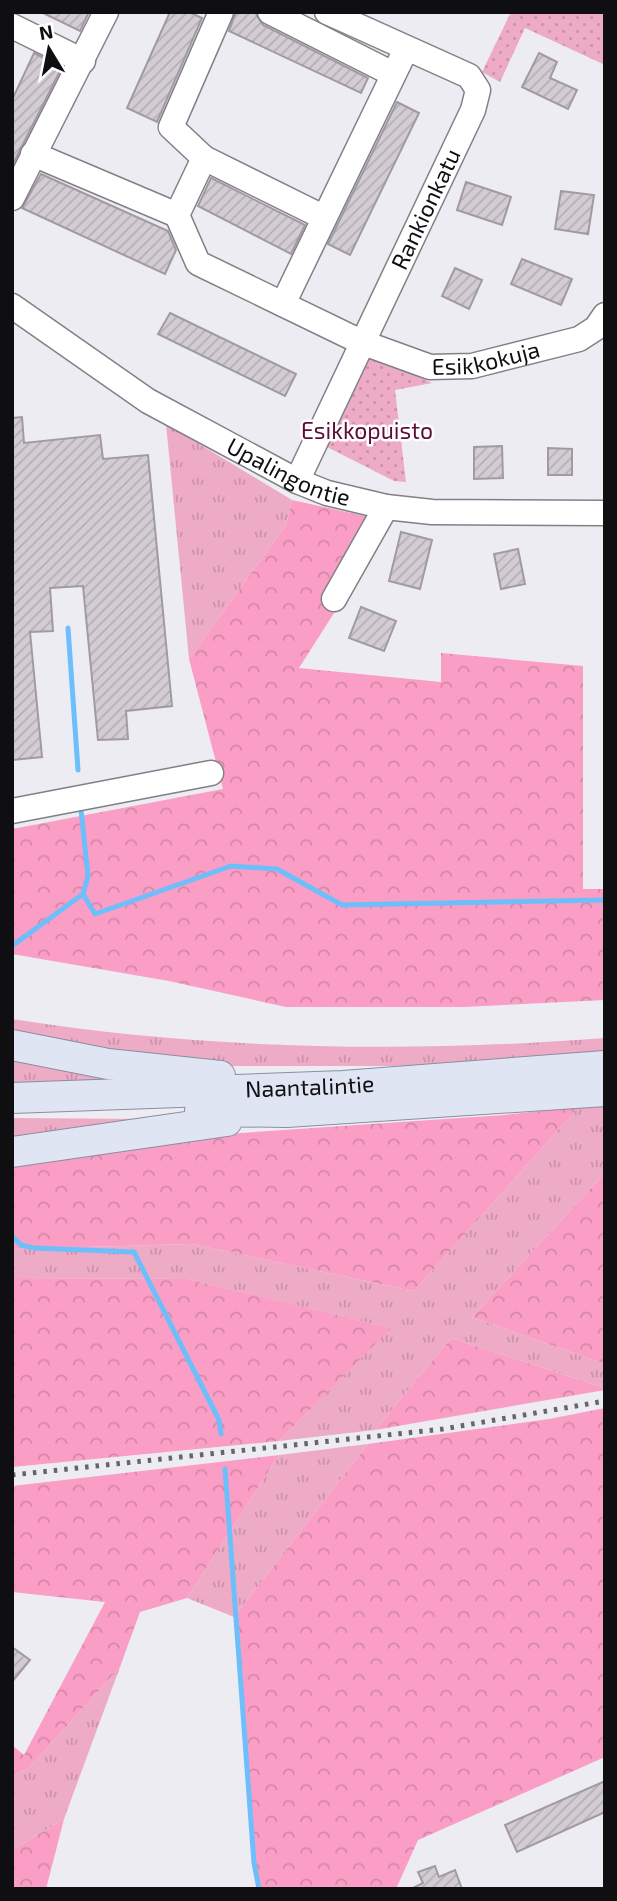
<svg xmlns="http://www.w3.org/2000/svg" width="617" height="1901" viewBox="0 0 617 1901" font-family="'Exo 2',sans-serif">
	<defs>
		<pattern id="grass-tufts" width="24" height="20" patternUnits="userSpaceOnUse" patternTransform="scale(1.75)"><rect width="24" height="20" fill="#eeabc6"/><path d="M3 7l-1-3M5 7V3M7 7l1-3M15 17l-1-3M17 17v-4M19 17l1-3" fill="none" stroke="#cb92a9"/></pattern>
		<pattern id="forest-crowns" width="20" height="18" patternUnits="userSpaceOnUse" patternTransform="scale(1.75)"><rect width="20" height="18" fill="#fa9ec5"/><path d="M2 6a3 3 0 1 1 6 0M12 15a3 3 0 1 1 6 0" fill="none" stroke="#d587a8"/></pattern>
		<pattern id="park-dots" width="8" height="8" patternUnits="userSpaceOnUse" patternTransform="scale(1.75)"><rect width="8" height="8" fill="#eeabc6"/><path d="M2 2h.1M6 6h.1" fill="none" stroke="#cb92a9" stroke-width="1.8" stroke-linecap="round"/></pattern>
		<pattern id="building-hatch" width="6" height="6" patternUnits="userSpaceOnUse" patternTransform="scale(1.75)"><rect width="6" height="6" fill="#d3cdd3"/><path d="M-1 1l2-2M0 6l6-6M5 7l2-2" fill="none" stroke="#b4afb4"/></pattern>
	</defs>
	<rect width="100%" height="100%" fill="#edecf3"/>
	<g fill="url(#grass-tufts)">
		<polygon points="166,424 292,500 286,525 189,659"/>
		<path d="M12,1019C208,1050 408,1053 605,1038V1052L426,1066H221L12,1036Z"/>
		<polygon points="12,1054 171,1083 12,1087"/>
		<polygon points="605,1104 605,1173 472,1317 605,1364 605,1388 451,1338 375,1430 279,1441 390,1328 187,1279 12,1278 12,1249 192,1244 414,1291 579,1107"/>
		<polygon points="12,1118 152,1119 12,1144"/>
		<polygon points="368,1444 234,1617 187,1598 279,1455"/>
		<polygon points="120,1667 64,1819 12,1850 12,1776 29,1768"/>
	</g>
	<g fill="url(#forest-crowns)">
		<polygon points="292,500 392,522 299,668 441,682 441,653 583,666 583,889 605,889 605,1000 464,1007 286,1007 169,981 12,954 12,829 223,789 189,659 286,525"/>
		<polygon points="579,1107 414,1291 192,1244 12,1249 12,1165 212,1135 504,1115"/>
		<polygon points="605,1173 605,1364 472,1317"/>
		<polygon points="12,1278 187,1279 391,1328 279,1441 12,1467"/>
		<polygon points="451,1338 605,1388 605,1390 375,1430"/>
		<polygon points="605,1408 605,1757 418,1840 396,1889 259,1889 254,1863 234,1617 368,1444 549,1419"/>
		<polygon points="279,1455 187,1598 140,1612 120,1667 29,1768 12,1776 12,1745 24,1755 105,1602 12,1592 12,1486"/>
		<polygon points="64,1819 46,1889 12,1889 12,1850"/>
	</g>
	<g fill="url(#park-dots)">
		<polygon points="511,12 605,12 605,65 525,28 500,82 482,72"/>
		<polygon points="370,353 432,383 395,390 406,482 394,481 325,446"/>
	</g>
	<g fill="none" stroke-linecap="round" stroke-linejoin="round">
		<g stroke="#6cbffb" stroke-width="5">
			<polyline points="68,628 78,770"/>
			<polyline points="81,810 88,876 83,894"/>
			<polyline points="12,946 83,894 95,914 231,866 277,869 342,905 605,900"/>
			<polyline points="12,1236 21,1245 34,1248 134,1252 219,1420 221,1434"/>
			<polyline points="225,1469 254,1863 259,1889"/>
		</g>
	</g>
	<g fill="url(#building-hatch)" stroke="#a19ba1" stroke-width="2">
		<polygon points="41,12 89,12 80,31"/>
		<polygon points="170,12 189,12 202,18 157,122 127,108"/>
		<polygon points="236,12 255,12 263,25 368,78 361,93 229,31"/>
		<polygon points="34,53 62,67 13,164 12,100"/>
		<polygon points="539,53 557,62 550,78 577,90 568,109 522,87"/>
		<polygon points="397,102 419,113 350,255 328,244"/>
		<polygon points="41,174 168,231 176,250 165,274 22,208"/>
		<polygon points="211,178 305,225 291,254 198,206"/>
		<polygon points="466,182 511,197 502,225 457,210"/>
		<polygon points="561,191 594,195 588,234 555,229"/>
		<polygon points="522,259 572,279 561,305 511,284"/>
		<polygon points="455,268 482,280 469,309 442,296"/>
		<polygon points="170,313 296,374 285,396 158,334"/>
		<polygon points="22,417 24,443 100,435 103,459 148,455 172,706 126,711 128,739 98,740 83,586 50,588 53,631 30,632 42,757 13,760 12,418"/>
		<polygon points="502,446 503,478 474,479 474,447"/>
		<polygon points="548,448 572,449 572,475 548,475"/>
		<polygon points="401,532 432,540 420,589 389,581"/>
		<polygon points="518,549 525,584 501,589 494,554"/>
		<polygon points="361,607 396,621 384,651 349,638"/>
		<polygon points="12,1647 30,1660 12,1682"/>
		<polygon points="605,1781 605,1812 517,1852 505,1825"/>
		<polygon points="435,1866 439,1877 455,1870 462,1889 411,1889 423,1883 418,1872"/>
	</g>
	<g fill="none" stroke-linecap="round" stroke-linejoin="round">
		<g stroke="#828087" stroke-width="27">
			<g id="minor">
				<polyline points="270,12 393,74"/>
				<polyline points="12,26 83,61"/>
				<path id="s1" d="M33,154L177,215L198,263L361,342L430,367L472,366L579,339L596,328L605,315"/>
				<polyline points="204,158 323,217"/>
				<polyline points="12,198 106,12"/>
				<polyline points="177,215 204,158 171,127 221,12"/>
				<polyline points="283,304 406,49"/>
				<path id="s2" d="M12,306L148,401L297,481L327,493L386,507L432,512L605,513"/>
				<path id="s3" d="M297,481L473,110L478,90L469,76L327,12"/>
				<polyline points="334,599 386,507"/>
				<polyline points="12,811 211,773"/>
			</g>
		</g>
		<g stroke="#898f9f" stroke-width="32">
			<g id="major">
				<polyline points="12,1045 108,1064 220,1076"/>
				<path id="s4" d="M12,1098L343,1086L605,1066"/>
				<polyline points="200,1111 287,1112 605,1091"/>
				<polyline points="12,1152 227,1121"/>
			</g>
		</g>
		<use href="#minor" stroke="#fff" stroke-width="24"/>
		<use href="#major" stroke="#e0e5f4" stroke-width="30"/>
		<polyline stroke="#66666a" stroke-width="5" stroke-dasharray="3.5 7" stroke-linecap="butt" points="12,1475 443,1429 605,1401"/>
	</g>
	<g text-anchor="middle" stroke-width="5" stroke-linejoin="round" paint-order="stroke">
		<g font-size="23" fill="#0f0f11" stroke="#fff">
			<text dy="8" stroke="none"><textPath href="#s3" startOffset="301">Rankionkatu</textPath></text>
			<text dy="8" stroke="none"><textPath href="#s1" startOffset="520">Esikkokuja</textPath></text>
			<text dy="8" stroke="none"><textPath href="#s2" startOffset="324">Upalingontie</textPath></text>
			<text dy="8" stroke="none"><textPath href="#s4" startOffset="298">Naantalintie</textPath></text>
		</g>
		<g font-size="23" fill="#5d0d38" stroke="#fff">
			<text x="367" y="439">Esikkopuisto</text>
		</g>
	</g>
	<rect width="617" height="1901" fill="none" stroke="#0f0f11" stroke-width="28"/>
	<g transform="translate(49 49) rotate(350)" stroke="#ffffff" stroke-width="5" paint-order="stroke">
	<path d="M0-5L12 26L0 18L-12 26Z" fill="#0f0f11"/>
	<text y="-10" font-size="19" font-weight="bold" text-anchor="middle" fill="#0f0f11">N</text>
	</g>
</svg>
